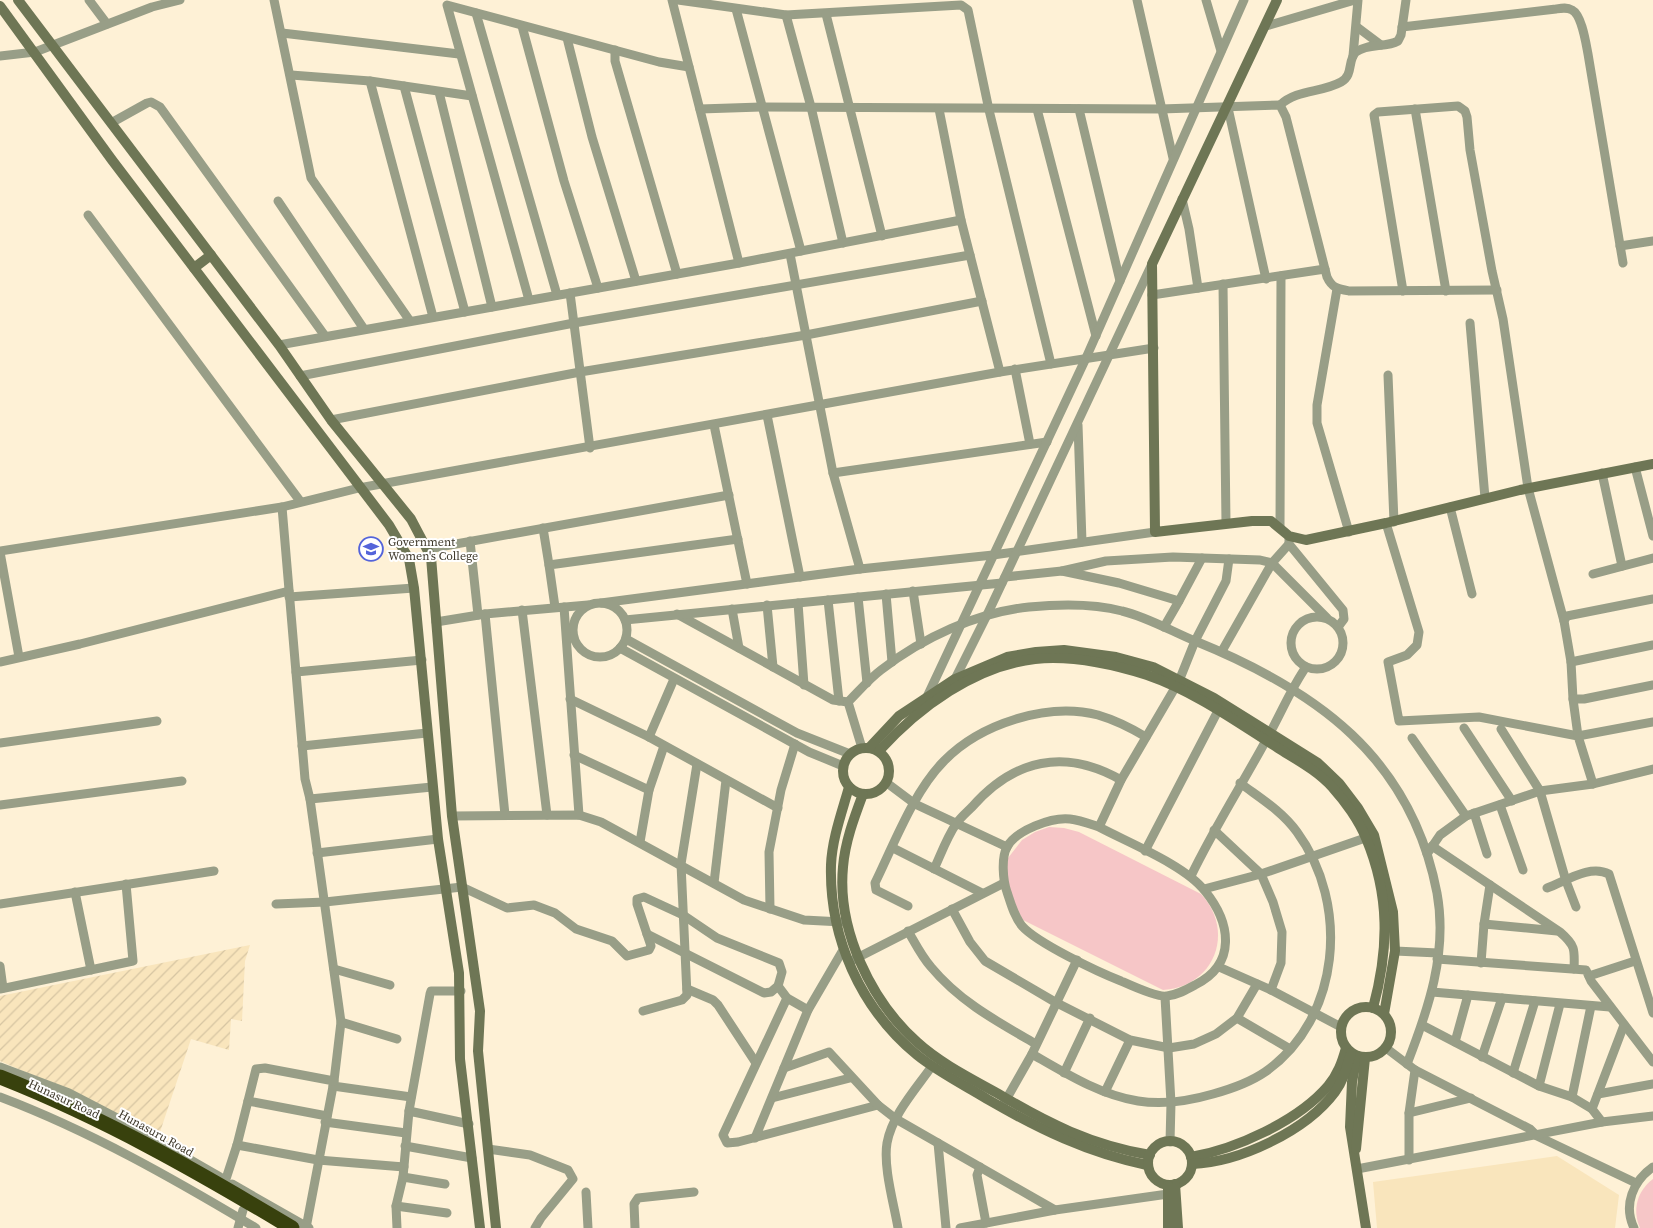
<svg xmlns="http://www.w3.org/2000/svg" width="1653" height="1228" viewBox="0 0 1653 1228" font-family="'Source Serif 4',serif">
	<defs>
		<pattern id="industrial-furrows" width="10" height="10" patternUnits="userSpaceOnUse" patternTransform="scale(1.25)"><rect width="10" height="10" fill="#f9e5bc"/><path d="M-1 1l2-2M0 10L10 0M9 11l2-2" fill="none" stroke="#d6c5a2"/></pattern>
	</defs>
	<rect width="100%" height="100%" fill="#fef1d6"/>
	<polygon fill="#f9e5bc" points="1557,1156 1619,1195 1615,1228 1377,1228 1373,1182"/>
	<polygon fill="url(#industrial-furrows)" points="250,945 245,961 242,1021 231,1019 229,1050 191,1039 158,1138 94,1102 0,1061 0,996"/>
	<g fill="#f6c6c7">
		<path d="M1049,827L1064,828L1079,832L1201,894C1236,932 1214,987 1163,990L1023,920L1004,888L1008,858L1022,840L1035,832Z"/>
		<path d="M1653,1179V1228H1640C1632,1210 1637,1191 1653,1179Z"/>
	</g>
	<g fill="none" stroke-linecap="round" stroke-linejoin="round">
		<g stroke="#989e87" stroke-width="9">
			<polyline points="89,0 107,24"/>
			<polyline points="274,0 311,178 410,321"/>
			<polyline points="672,0 739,263"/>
			<polyline points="678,0 786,15 961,5 968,10 989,110 1051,364"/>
			<polyline points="1137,0 1173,158"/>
			<polyline points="1206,0 1221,51"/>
			<polyline points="736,9 801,251"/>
			<polyline points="476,13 557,295"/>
			<polyline points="826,14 882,236"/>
			<polyline points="786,15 811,107 843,243"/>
			<polyline points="522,26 564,181 598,288"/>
			<polyline points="1266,26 1355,0"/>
			<polyline points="1357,27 1381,45"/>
			<path d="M1402,27L1556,9C1562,8 1567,7 1572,10C1582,15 1586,44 1588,54L1623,263"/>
			<polyline points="282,33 459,54"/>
			<polyline points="567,38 592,137 636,281"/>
			<polyline points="615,50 615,61 677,274"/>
			<polyline points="0,56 35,52 152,7 180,0"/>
			<polyline points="1353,56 1358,0"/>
			<polyline points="291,75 370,81 472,96"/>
			<polyline points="370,81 433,317"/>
			<polyline points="404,86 465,312"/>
			<polyline points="439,92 492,307"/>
			<path d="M1280,105C1298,89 1321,93 1341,82C1354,75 1347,60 1356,52C1368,43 1386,48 1398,41L1401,35L1406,0"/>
			<polyline points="1228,108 1266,279"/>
			<path d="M700,109L761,107L1161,109L1280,105L1286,117L1327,277C1332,288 1338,289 1349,291L1497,290"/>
			<polyline points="939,109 961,220"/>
			<polyline points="1037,109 1096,336"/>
			<polyline points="1079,109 1120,281"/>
			<polyline points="1415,109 1446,291"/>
			<polyline points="111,123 147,103 151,102 160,107 325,336"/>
			<polyline points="1182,199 1189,229 1198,288"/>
			<polyline points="278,201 364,329"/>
			<polyline points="88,215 300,501"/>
			<polyline points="1620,246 1653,241"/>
			<polyline points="790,254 833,473 860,569 993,555 1155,532"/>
			<polyline points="1223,284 1226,523"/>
			<polyline points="1337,289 1317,405 1317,423 1349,532"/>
			<polyline points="1403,291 1374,115 1378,112 1458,106 1465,111 1467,117 1470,150 1492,271 1503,319 1528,488 1564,621"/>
			<polyline points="570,293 590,448"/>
			<polyline points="1152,295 1325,269"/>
			<polyline points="529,300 447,5 659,62 689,67"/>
			<polyline points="1470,323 1485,498"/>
			<polyline points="279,345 739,263 961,220 1000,372"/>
			<polyline points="1015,369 1030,444"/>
			<polyline points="1388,375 1394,522"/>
			<polyline points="300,376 574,323 970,255"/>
			<polyline points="767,415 800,577"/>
			<polyline points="331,420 580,372 806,335 982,301"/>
			<polyline points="714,425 747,584"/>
			<polyline points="1078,425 1082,542"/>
			<polyline points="1635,467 1653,536"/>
			<polyline points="833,473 1047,442"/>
			<polyline points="1602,473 1622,566"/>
			<polyline points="282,507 305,779 310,799 341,1022 334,1081 306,1228"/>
			<polyline points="1450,507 1472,594"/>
			<polyline points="1386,523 1419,632 1417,645 1407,655 1388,662 1399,721 1479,717 1578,736 1593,784"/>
			<polyline points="1280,527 1281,276"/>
			<polyline points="543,528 549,565"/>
			<polyline points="1289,539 1289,544 1343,610 1344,619 1338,627"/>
			<polyline points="470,541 478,615"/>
			<polyline points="428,549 729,495"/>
			<polyline points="0,551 282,507 359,488 1000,372 1154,348"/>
			<polyline points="0,552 19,657"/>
			<polyline points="1062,571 1106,561 1173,557 1260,560 1272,563 1327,618"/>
			<polyline points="1593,574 1653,558"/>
			<polyline points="1005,577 1062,571 1119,583 1179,601 1202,558"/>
			<polyline points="913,591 921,644"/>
			<polyline points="886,594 892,662"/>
			<polyline points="289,597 414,588"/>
			<polyline points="858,597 867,683"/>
			<polyline points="1653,599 1567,616 1564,621 1571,662 1573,699 1584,699 1653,685"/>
			<polyline points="828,600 839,701"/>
			<polyline points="601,603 860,569"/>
			<polyline points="798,603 804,685"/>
			<circle cx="600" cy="630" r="27"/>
			<polyline points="767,605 773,667"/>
			<polyline points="555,607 549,565 738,539"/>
			<polyline points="564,607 579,815"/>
			<polyline points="732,609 739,648"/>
			<polyline points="522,610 547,815"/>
			<polyline points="485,614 505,815"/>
			<polyline points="677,614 833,700 848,702"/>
			<circle cx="1317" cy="643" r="26"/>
			<polyline points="625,620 1002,583"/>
			<polyline points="436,622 485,614 588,605"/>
			<polyline points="1164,627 1179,601"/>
			<polyline points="626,639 797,733 850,754"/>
			<polyline points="620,648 809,752 843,766"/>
			<polyline points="1222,651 1272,563 1289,544"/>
			<polyline points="0,662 80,644 289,591"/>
			<polyline points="1571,662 1653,645"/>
			<polyline points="296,672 422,660"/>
			<polyline points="954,681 987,615 1152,264"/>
			<polyline points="570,699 649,737 778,808"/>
			<polyline points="926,699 1086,358 1244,0"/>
			<polyline points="1573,699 1578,736 1653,722"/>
			<polyline points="1464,728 1512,801"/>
			<polyline points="1501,729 1540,791 1566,881 1576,907"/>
			<polyline points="649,737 674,679"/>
			<polyline points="1412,738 1466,816"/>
			<polyline points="0,743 157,721"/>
			<polyline points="302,746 427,733"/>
			<path d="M862,748L848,702C859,691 869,679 881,670C922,638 978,612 1029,607C1060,604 1092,603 1122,611C1147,617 1171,631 1195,641C1316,690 1411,757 1437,893C1448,953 1428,1010 1407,1064"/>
			<polyline points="574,755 649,790"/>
			<polyline points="887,783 915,804 1007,847"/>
			<polyline points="310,799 432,787"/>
			<polyline points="0,805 182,781"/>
			<polyline points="1500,805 1523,870"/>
			<polyline points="1474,813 1487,854"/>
			<polyline points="452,816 579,815 601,822 744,900 804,920 842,922"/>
			<path d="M1099,827C1129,843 1185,865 1205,891C1231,923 1237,964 1195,985C1186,990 1177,995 1167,996C1158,998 1130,985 1121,981C1098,972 1037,943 1022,926C1014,916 1011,904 1007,892C1003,881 1001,858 1007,847C1016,830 1052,817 1070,819C1080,820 1090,824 1099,827L1121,780L1179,681L1195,641L1226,581L1229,559"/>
			<polyline points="1214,830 1261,874 1273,902 1282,932 1281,963 1271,990"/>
			<polyline points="640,842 649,790 664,746"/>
			<path d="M1432,846L1560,932C1575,945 1575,949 1574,969"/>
			<polyline points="893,848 982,893"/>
			<polyline points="1145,851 1221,705"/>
			<polyline points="317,853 438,839"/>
			<polyline points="1427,854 1440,835 1466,816 1540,791 1593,784 1653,769"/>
			<path d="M934,869C941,854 947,837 956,824C960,818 967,812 972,807C1014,759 1065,748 1121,780"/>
			<path d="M1191,876C1215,826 1245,780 1271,731C1283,709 1292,687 1306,667"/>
			<polyline points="714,883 726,780"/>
			<path d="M1547,888C1566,881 1590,864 1609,874L1653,1013"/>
			<polyline points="1204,889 1261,874 1371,836"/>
			<polyline points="75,892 91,970"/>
			<polyline points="0,904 214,871"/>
			<polyline points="276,904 325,902 462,887 507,908 534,905 555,913 576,929 612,941 627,956 649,950 651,946 637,904 637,899 644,897 683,915 717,938 779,963 782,972 778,986 787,998 808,1010"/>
			<path d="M908,906L876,890L875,883C894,844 914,791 944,761C980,724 1047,702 1098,715C1115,720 1131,728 1146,737"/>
			<polyline points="770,909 769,852 781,790 795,744"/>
			<polyline points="952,909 970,942 985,961 1055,1002 1130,1040 1169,1048 1194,1044 1216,1034 1237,1018 1257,984"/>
			<polyline points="1484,924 1490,885"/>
			<path d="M908,931C915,943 922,957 931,967C960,1002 998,1022 1036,1044"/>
			<polyline points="647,934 764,993 771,992 778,986"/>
			<polyline points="1395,951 1438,953"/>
			<polyline points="1437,959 1586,970 1591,981 1653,1062"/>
			<polyline points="853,960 1004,883"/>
			<polyline points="1481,963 1484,924 1557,931"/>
			<polyline points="0,966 3,988"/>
			<polyline points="1219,967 1271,990 1341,1027"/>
			<polyline points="334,969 390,985"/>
			<polyline points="1589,976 1635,961"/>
			<polyline points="0,989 133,961 126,884"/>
			<polyline points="687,989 713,1000 718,1005 756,1063"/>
			<polyline points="1432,992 1610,1007"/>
			<polyline points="1165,997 1171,1103 1170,1142"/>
			<polyline points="787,998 723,1135 727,1143 738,1142 878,1105"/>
			<polyline points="643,1011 682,1000 687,995 681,864 697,764"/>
			<polyline points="1237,1018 1290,1049"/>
			<polyline points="341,1022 397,1039"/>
			<polyline points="1422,1025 1539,1086 1572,1097 1592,1109 1602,1122"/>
			<polyline points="1455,1042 1468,995"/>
			<polyline points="1386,1048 1415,1070 1530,1129 1537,1136 1636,1183"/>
			<path d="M1032,1054C1065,1073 1100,1095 1138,1101C1163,1105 1189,1101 1213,1094C1231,1089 1249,1083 1265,1072C1341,1019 1350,904 1297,832C1282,811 1260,798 1240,783"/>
			<polyline points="1482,1057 1502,998"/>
			<polyline points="0,1067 69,1093 119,1119 220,1177"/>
			<polyline points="784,1068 829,1052 878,1105 896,1119 1055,1210"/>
			<polyline points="1064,1073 1090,1018"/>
			<polyline points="1513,1073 1535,1001"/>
			<polyline points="333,1086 411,1097"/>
			<polyline points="1539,1086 1560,1004"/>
			<polyline points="1105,1092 1130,1040"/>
			<polyline points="1598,1094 1653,1084"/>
			<path d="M0,1097C90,1131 174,1179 256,1228"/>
			<polyline points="1572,1097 1591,1006"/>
			<polyline points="772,1098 850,1078"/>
			<polyline points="248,1101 327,1116"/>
			<polyline points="1003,1105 1032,1054 1077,960"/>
			<polyline points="1592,1109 1624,1025"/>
			<polyline points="409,1111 430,994 431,991 461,991"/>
			<polyline points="1409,1113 1471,1098"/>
			<polyline points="325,1122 406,1133"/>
			<polyline points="755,1138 808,1010 843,950"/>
			<polyline points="938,1143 946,1228"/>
			<polyline points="237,1145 256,1069 265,1068 334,1081"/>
			<polyline points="405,1146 472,1158"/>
			<polyline points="488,1149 530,1155 568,1170 573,1179 541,1218 535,1228"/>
			<polyline points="1409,1160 1409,1113 1415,1070"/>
			<polyline points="980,1167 977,1175 986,1223"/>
			<polyline points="1357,1169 1602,1122 1653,1116"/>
			<polyline points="403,1177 445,1184"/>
			<polyline points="232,1184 309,1228"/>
			<polyline points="223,1188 237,1145 318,1160 404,1167"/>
			<polyline points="586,1192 588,1228"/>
			<polyline points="396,1206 447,1213"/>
			<polyline points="238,1228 243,1210"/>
			<polyline points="397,1228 396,1206 403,1177 409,1111 469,1124"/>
			<polyline points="635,1228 634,1204 638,1198 694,1192"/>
			<path d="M898,1228C894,1204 883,1167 887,1143C892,1115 916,1089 932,1066"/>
			<polyline points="960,1228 1055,1210 1168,1194"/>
			<path d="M1634,1228C1623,1205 1633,1181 1653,1167"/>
		</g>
		<g stroke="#6e7655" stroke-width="10">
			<polyline points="18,0 279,345 331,420 411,519 431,557 452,816 480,1011 478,1051 496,1228"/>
			<polyline points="1277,0 1152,264 1155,532 1252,521 1271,521 1289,536 1306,540 1386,523 1520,490 1653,464"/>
			<polyline points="0,6 112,160 389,525 409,559 414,588 438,839 459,973 460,1059 480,1228"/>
			<polyline points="194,268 211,255"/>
			<circle cx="866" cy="771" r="23"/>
			<polyline points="869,748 899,716 955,679 1007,657 1036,652 1064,650 1116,657 1153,667 1214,698 1318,763 1339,783 1358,808 1374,835 1393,912 1395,951 1384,1014"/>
			<path d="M879,751C919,707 975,666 1035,659C1072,655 1112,664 1147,675C1194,691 1237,722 1278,748C1297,760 1318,771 1333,788C1345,801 1359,821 1366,838C1390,895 1389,949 1373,1008"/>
			<path d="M849,787C842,812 832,839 831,865C829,937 860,1008 917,1055C938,1072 964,1085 987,1099C1039,1129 1088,1153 1147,1165"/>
			<path d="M863,794C854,818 845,842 843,867C837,930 871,1001 917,1042C940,1063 970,1078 997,1093C1047,1123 1091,1145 1150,1155"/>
			<circle cx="1366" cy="1032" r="25"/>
			<polyline points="1357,1056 1352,1082 1350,1127 1366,1228"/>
			<circle cx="1170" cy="1163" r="22"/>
			<polyline points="1356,1149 1365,1058"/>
			<path d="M1191,1157C1236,1149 1298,1121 1328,1086C1338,1074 1342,1062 1346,1048"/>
			<path d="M1192,1164C1240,1162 1306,1131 1335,1092C1344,1080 1347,1066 1351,1053"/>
			<polyline points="1175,1184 1178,1228"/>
			<polyline points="1168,1185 1168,1228"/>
		</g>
		<path stroke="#38410d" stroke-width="15" d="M0,1077C104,1118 197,1171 292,1228"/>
	</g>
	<defs>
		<g id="university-ring" transform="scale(1.25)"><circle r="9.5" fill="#fff" stroke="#5464da" stroke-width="1.5"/><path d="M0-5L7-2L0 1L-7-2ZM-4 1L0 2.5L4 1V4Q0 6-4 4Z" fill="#5464da"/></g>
	</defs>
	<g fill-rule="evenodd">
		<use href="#university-ring" x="371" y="549"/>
	</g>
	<g text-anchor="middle" stroke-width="4" stroke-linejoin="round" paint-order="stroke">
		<g font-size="12" fill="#3e382a" stroke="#fff" text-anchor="start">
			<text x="388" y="546">Government<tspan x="388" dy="14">Women's College</tspan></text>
		</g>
		<g font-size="12" fill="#3e382a" stroke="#fff">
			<text transform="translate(64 1099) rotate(25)" y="4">Hunasur Road</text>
			<text transform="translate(156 1133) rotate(29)" y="4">Hunasuru Road</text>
		</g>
	</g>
</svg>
